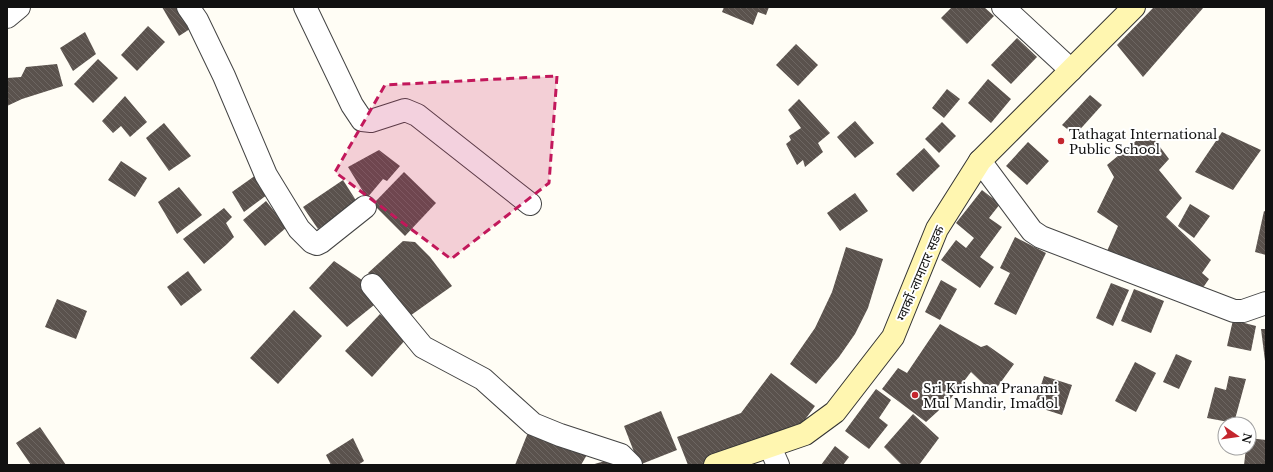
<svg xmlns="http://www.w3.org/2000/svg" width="1273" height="472" viewBox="0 0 1273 472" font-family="'Libre Baskerville','Noto Sans Devanagari',serif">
	<defs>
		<pattern id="building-back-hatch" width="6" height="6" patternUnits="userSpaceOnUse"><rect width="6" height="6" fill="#5a524d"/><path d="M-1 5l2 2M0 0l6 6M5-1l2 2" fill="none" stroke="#6d6662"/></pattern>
	</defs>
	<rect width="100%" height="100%" fill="#fffdf5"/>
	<g fill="url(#building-back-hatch)">
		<polygon points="162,7 180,7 193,27 179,36"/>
		<polygon points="724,7 769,7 766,15 758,12 753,25 722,12"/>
		<polygon points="952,7 984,7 994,16 967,44 941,18"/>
		<polygon points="1154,7 1204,7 1143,77 1117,45"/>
		<polygon points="148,26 165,42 137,71 121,55"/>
		<polygon points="85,32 96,54 73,71 60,48"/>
		<polygon points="1017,38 1037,57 1011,84 991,65"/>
		<polygon points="796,44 818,65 798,86 776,65"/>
		<polygon points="98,59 118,78 93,103 74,84"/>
		<polygon points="57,64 63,86 22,99 7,106 7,78 21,77 26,67"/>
		<polygon points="988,79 1011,99 991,123 968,103"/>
		<polygon points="947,89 960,99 944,118 932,108"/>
		<polygon points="1090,95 1102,105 1075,135 1062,125"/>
		<polygon points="125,96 147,122 130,137 121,126 113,133 102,121"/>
		<polygon points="799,99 830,133 818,143 823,152 805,167 803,160 797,165 786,144 791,140 789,136 801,128 788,110"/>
		<polygon points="855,121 874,143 855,158 837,137"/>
		<polygon points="942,122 956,136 939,153 925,139"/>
		<polygon points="164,123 191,156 169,171 146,138"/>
		<polygon points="1148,131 1169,159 1159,170 1182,198 1166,217 1211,260 1202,273 1209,279 1200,292 1104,258 1118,226 1097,212 1114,177 1107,165"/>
		<polygon points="1222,132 1261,150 1233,190 1195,172"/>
		<polygon points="1028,142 1049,161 1027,185 1006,166"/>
		<polygon points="924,148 940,166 913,192 896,174"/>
		<polygon points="379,150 400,166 387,181 383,179 367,198 348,167"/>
		<polygon points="121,161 147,178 135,197 108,180"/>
		<polygon points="404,172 436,203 405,236 373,204"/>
		<polygon points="259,173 271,192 244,212 232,192"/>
		<polygon points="343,180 357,202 318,229 303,207"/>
		<polygon points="179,187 202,215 177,234 158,202"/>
		<polygon points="982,190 1000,204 989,218 1002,227 980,257 994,267 980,288 941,260 956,240 966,248 974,238 956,223"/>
		<polygon points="855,193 868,211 840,231 827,213"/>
		<polygon points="266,201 287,227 265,246 243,220"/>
		<polygon points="1190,204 1210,216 1194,238 1178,226"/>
		<polygon points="224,208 232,217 226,223 234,237 226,245 204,264 183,239"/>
		<polygon points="1264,211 1266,212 1266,255 1255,252"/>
		<polygon points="1015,237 1046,253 1016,315 994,304 1010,273 1000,268"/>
		<polygon points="403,241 415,242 430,257 452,286 407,318 368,273"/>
		<polygon points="846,247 883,259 868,308 855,334 839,357 816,384 790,364 815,328 832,292"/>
		<polygon points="334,261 362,280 379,301 347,327 309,288"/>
		<polygon points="188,271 202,290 181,306 167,287"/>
		<polygon points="941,280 957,289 940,320 925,312"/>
		<polygon points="1111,283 1129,290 1113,326 1096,318"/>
		<polygon points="1134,289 1164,301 1151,333 1121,321"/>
		<polygon points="57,299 87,311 76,339 45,327"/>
		<polygon points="294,310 322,336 278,384 250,358"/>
		<polygon points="380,314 408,337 372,377 345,351"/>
		<polygon points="1233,320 1256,326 1251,351 1227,346"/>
		<polygon points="940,324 981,347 987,345 1014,364 993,393 971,372 948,402 926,422 882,389 898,368 907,373"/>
		<polygon points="1261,329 1266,329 1266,361 1265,361"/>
		<polygon points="1176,354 1192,361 1179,389 1163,382"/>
		<polygon points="1135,362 1156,373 1136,412 1115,401"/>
		<polygon points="771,373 815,406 796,432 709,465 688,465 677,437 741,413"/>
		<polygon points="1044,376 1072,385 1062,415 1034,406"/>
		<polygon points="1229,376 1246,379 1234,423 1207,418 1215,387 1226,390"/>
		<polygon points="876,389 891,400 879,418 888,425 869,449 845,431"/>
		<polygon points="661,411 677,450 639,465 624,426"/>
		<polygon points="913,414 939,438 919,465 902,465 884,447"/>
		<polygon points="40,427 66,465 31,465 16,443"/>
		<polygon points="529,430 588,453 581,465 515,465"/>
		<polygon points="353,438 364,461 358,465 331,465 326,455"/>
		<polygon points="1249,438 1266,440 1266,465 1244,465 1246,448 1249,448"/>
		<polygon points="835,446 849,457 843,465 821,465"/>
		<polygon points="619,457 621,465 591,465"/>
	</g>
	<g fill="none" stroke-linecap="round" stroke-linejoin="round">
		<g stroke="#444" stroke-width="24">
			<g id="street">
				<polyline points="188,7 197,20 224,76 266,175 299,229 312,242 317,244 321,242 365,207"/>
				<polyline points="305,7 352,105 362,120 371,121 405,110 417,115 530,204"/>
				<polyline points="1003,7 1071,70"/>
				<polyline points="7,17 19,7"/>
				<polyline points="980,161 1032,231 1041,237 1234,311 1243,311 1266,303"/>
				<polyline points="372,285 423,347 483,379 533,424 560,435 621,455 631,465"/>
				<polyline points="770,447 778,465"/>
			</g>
		</g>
		<g stroke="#333" stroke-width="24">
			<polyline id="secondary" points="715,465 805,434 835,412 893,337 937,229 980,161 1134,7"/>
		</g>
		<use href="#street" stroke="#fff" stroke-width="22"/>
		<use href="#secondary" stroke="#fff6b0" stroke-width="22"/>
	</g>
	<path fill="#c2185b" fill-opacity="0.2" stroke="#c2185b" stroke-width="3" stroke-dasharray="8 5" stroke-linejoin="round" d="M557,76L549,183L451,259L335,172L385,85Z"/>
	<g fill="#c4262e" stroke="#fff" stroke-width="1.5">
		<circle cx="1061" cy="141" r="4"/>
		<circle cx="915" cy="395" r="4"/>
	</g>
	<g text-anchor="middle" stroke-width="4" stroke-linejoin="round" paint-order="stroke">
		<g font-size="13" fill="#111" stroke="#fff" text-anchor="start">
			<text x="1069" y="139">Tathagat International<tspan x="1069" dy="15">Public School</tspan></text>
			<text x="923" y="393">Sri Krishna Pranami<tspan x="923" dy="15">Mul Mandir, Imadol</tspan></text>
		</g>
		<g font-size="13" fill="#111" stroke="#fff">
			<text transform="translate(920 273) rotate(-67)" y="5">ग्वार्को-लामाटार सडक</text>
		</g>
	</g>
	<rect width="1273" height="472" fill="none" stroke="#111111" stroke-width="16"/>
	<g transform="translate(1237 436) rotate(103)"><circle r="19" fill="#ffffff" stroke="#a0a0a0"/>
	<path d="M0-3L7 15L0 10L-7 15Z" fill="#c4262e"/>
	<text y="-6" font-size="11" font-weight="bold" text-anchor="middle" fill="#111111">N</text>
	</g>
</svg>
